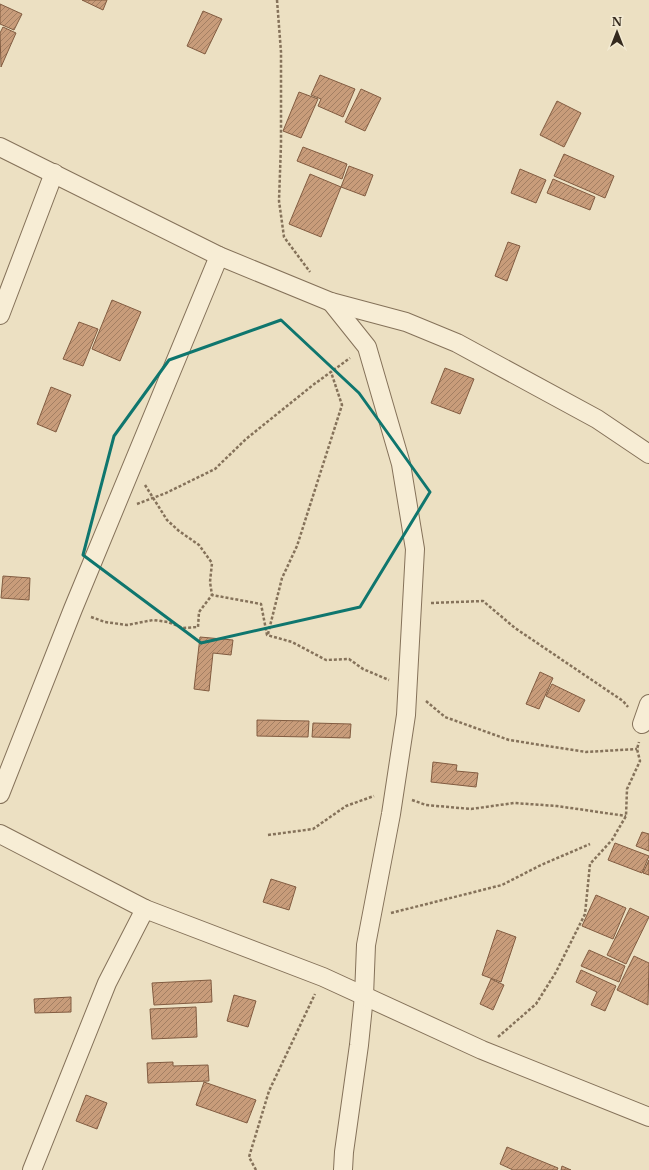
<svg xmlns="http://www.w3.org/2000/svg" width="649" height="1170" viewBox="0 0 649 1170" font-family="'Libre Baskerville',serif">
	<defs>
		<pattern id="building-hatch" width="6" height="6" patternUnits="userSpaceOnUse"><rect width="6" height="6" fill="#c89c7a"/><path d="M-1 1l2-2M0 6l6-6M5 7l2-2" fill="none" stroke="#a37f63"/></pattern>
	</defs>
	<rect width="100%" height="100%" fill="#ece0c2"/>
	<g fill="url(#building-hatch)" stroke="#825c41">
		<polygon points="82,0 107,0 103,10"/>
		<polygon points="0,4 22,14 14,30 0,24"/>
		<polygon points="203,11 222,19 205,54 187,46"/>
		<polygon points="3,27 16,33 1,67 0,33"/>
		<polygon points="320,75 355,89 343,117 318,106 321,99 311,95"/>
		<polygon points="361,89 381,98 365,131 345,122"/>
		<polygon points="299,92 318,99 301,138 283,131"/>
		<polygon points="557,101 581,113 564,147 540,135"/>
		<polygon points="303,147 347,164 342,179 297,161"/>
		<polygon points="564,154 614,176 605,198 554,176"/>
		<polygon points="349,166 373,175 365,196 341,187"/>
		<polygon points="520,169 546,180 536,203 511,193"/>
		<polygon points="310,174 341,187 321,237 289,224"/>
		<polygon points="553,179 595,197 590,210 547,193"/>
		<polygon points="508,242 520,246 507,281 495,276"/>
		<polygon points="112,300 141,312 120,361 92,349"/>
		<polygon points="79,322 98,329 83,366 63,359"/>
		<polygon points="445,368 474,379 460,414 431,403"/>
		<polygon points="51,387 71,395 56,432 37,424"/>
		<polygon points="3,576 30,578 29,600 1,598"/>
		<polygon points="200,637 233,640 231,655 213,653 209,691 194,689"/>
		<polygon points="540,672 553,678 539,709 526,704"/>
		<polygon points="552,684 585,700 579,712 546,696"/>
		<polygon points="257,720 309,721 308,737 257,736"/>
		<polygon points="313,723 351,724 350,738 312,737"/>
		<polygon points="433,762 457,765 456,771 478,773 476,787 431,782"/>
		<polygon points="642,832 649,834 649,851 636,846"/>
		<polygon points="615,843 649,856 642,873 608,860"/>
		<polygon points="649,860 649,875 643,873"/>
		<polygon points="271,879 296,887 289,910 263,902"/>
		<polygon points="596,895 626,908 613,939 582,926"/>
		<polygon points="630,908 649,917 626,964 607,955"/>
		<polygon points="497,930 516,937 501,982 482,975"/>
		<polygon points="589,950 625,966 619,982 581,966"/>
		<polygon points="634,956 649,963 648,1005 617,990"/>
		<polygon points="581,970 616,986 605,1011 591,1005 597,992 576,982"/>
		<polygon points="491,979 504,985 493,1010 480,1004"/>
		<polygon points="211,980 212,1002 154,1005 152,983"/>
		<polygon points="234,995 256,1001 248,1027 227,1021"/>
		<polygon points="71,997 71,1012 35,1013 34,999"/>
		<polygon points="196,1007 197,1037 152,1039 150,1009"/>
		<polygon points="173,1062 173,1066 208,1065 209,1081 148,1083 147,1063"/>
		<polygon points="204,1082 256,1100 247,1123 196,1105"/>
		<polygon points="86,1095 107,1103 97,1129 76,1121"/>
		<polygon points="507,1147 558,1168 557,1170 513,1170 500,1164"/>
		<polygon points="562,1166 571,1170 561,1170"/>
	</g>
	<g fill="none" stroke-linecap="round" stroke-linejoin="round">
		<g stroke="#85725a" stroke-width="20">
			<g id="minor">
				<polyline points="0,147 219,256 331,302 406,322 457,343 597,419 649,454"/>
				<polyline points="331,302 367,347 401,464 415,549 406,715 391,814 366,945 364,996 359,1045 344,1152 343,1170"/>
				<polyline points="0,315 54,173"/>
				<polyline points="642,724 649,704"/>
				<polyline points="0,794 73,609 219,256"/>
				<polyline points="0,834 145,909 323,977 482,1050 649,1117"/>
				<polyline points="32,1170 107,983 145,909"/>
			</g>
		</g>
		<g stroke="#85725a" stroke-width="2.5" stroke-dasharray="3 2" stroke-linecap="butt">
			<polyline points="277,0 281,52 281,144 279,201 284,237 310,272"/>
			<polyline points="145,485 167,520 179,531 199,545 212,563 210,582 212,595"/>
			<polyline points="137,504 166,493 215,469 246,439 313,385 350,358"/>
			<polyline points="431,603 483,601 515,628 623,701 628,707"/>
			<polyline points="91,617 105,622 127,625 153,620 168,622 183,628 198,627 199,612 212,595 261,604 267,635 292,642 326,660 349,659 363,669 389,680"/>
			<polyline points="268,634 282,578 297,546 342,405 331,372"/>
			<polyline points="426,701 445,717 509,740 586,752 637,749"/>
			<polyline points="412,800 426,805 471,809 514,803 557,806 626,816"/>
			<polyline points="268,835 313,829 346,806 374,796"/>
			<polyline points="391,913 502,885 541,865 590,844"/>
			<polyline points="498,1037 536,1004 556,972 585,914 590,864 612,840 626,816 627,789 640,761 637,749 639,742"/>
			<polyline points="256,1170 249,1157 269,1091 315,994"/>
		</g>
		<use href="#minor" stroke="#f7edd5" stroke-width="18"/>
	</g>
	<path fill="none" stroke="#0f766e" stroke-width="3" stroke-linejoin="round" d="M281,320L359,393L430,492L360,607L201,643L83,555L114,436L169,360Z"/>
	<g transform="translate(617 32)" stroke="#f3ead2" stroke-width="3" paint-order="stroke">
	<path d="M0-3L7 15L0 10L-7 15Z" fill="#352a1e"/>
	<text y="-6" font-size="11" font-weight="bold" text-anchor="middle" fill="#352a1e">N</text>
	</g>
</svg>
